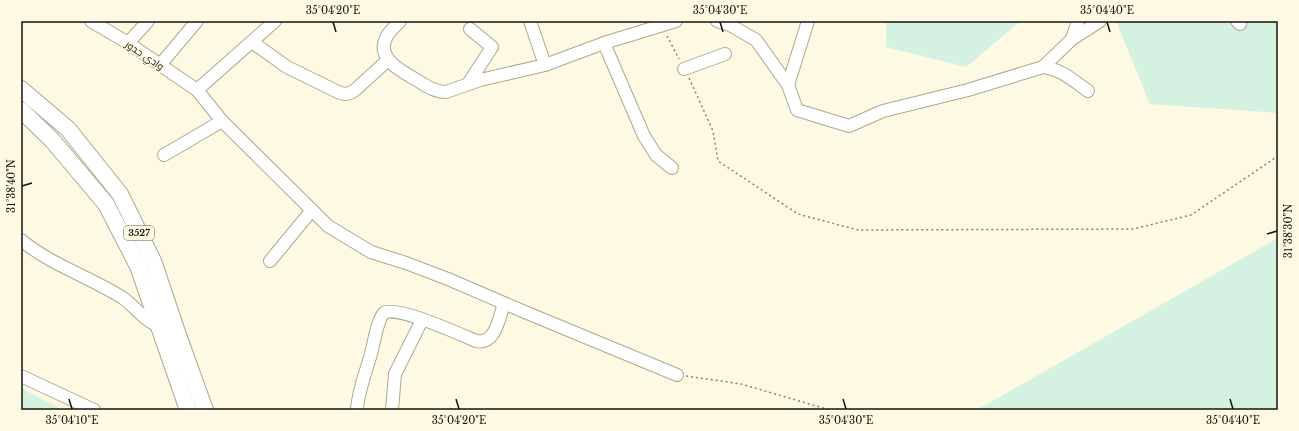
<svg xmlns="http://www.w3.org/2000/svg" width="1299" height="431" viewBox="0 0 1299 431" font-family="'Libre Baskerville',Cairo,serif">
	<rect width="100%" height="100%" fill="#fef9e2"/>
	<g fill="#d4f1e1">
		<polygon points="886,21 1021,21 966,67 886,47"/>
		<polygon points="1116,21 1278,21 1278,113 1150,104"/>
		<polygon points="1278,238 1278,410 977,410"/>
		<polygon points="21,388 59,408 59,410 21,410"/>
	</g>
	<g fill="none" stroke-linecap="round" stroke-linejoin="round">
		<g stroke="#ada893" stroke-width="14">
			<g id="minor">
				<polyline points="91,21 128,43 197,90 222,121 328,226 371,252 406,263 448,279 520,310 677,375"/>
				<path d="M400,21C396,26 389,31 386,38C376,58 401,71 415,79C425,85 434,92 446,92L480,80L545,65L604,43L676,21"/>
				<polyline points="530,21 545,65"/>
				<polyline points="717,21 730,25 756,40 788,85 797,110 849,126 883,111 968,90 1043,67 1072,39 1100,21"/>
				<polyline points="1237,21 1240,24"/>
				<polyline points="1072,39 1078,21"/>
				<path d="M252,42L287,67L338,92C344,95 350,94 355,90L388,60"/>
				<polyline points="128,43 148,21"/>
				<polyline points="604,43 644,136 656,155 672,168"/>
				<polyline points="160,65 197,21"/>
				<path d="M1043,67C1061,69 1074,81 1088,91"/>
				<polyline points="684,69 725,54"/>
				<polyline points="468,84 492,47 470,29"/>
				<polyline points="788,85 808,21"/>
				<polyline points="197,90 275,21"/>
				<polyline points="164,155 222,121"/>
				<path d="M21,240C51,265 90,277 123,298C133,305 148,324 160,326"/>
				<polyline points="270,261 312,210"/>
				<polyline points="21,376 94,410"/>
				<path d="M357,410C358,391 366,372 371,354C373,346 378,318 384,313C396,305 462,335 476,341C496,345 499,317 504,304"/>
				<polyline points="392,410 395,374 422,320"/>
			</g>
		</g>
		<g stroke="#ada893" stroke-width="18">
			<g id="major">
				<polyline points="21,89 68,129 120,194 153,261 179,338 205,410"/>
				<polyline points="21,110 52,140 106,204 138,266 188,410"/>
			</g>
		</g>
		<g stroke="#868374" stroke-width="1.5" stroke-dasharray="2 3" stroke-linecap="butt">
			<polyline points="667,36 679,59"/>
			<polyline points="689,78 713,131 718,161 798,214 858,230 1133,229 1191,215 1278,156"/>
			<polyline points="686,376 741,384 830,410"/>
		</g>
		<use href="#minor" stroke="#fff" stroke-width="12"/>
		<use href="#major" stroke="#fff" stroke-width="16"/>
	</g>
	<path fill="none" stroke="#15130b" stroke-width="1.5" d="M333,22L336,32M720,22L723,32M1107,22L1110,32M22,186L32,183M1267,234L1277,231M69,399L72,409M456,399L459,409M843,399L846,409M1230,399L1233,409"/>
	<g text-anchor="middle" stroke-width="4" stroke-linejoin="round" paint-order="stroke">
		<rect fill="#fef9e2" stroke="#5b584c" stroke-width="1" x="124" y="226" width="30" height="14" rx="3"/>
		<g font-size="9" font-weight="bold" fill="#15130b">
			<text x="139" y="236">3527</text>
		</g>
		<g font-size="10" fill="#15130b" stroke="#fef9e2">
			<text transform="translate(145 55) rotate(34)" y="4">وادي جدور</text>
		</g>
	</g>
	<rect width="1299" height="431" fill="none" stroke="#fef9e2" stroke-width="44"/>
	<rect x="22" y="22" width="1255" height="387" fill="none" stroke="#15130b" stroke-width="1.5"/>
	<g font-size="10" text-anchor="middle" fill="#15130b">
		<text x="333" y="14">35°04'20"E</text>
		<text x="720" y="14">35°04'30"E</text>
		<text x="1107" y="14">35°04'40"E</text>
		<text transform="translate(11 186) rotate(-90)" y="4">31°38'40"N</text>
		<text transform="translate(1288 231) rotate(-90)" y="4">31°38'30"N</text>
		<text x="72" y="424">35°04'10"E</text>
		<text x="459" y="424">35°04'20"E</text>
		<text x="846" y="424">35°04'30"E</text>
		<text x="1233" y="424">35°04'40"E</text>
	</g>
</svg>
